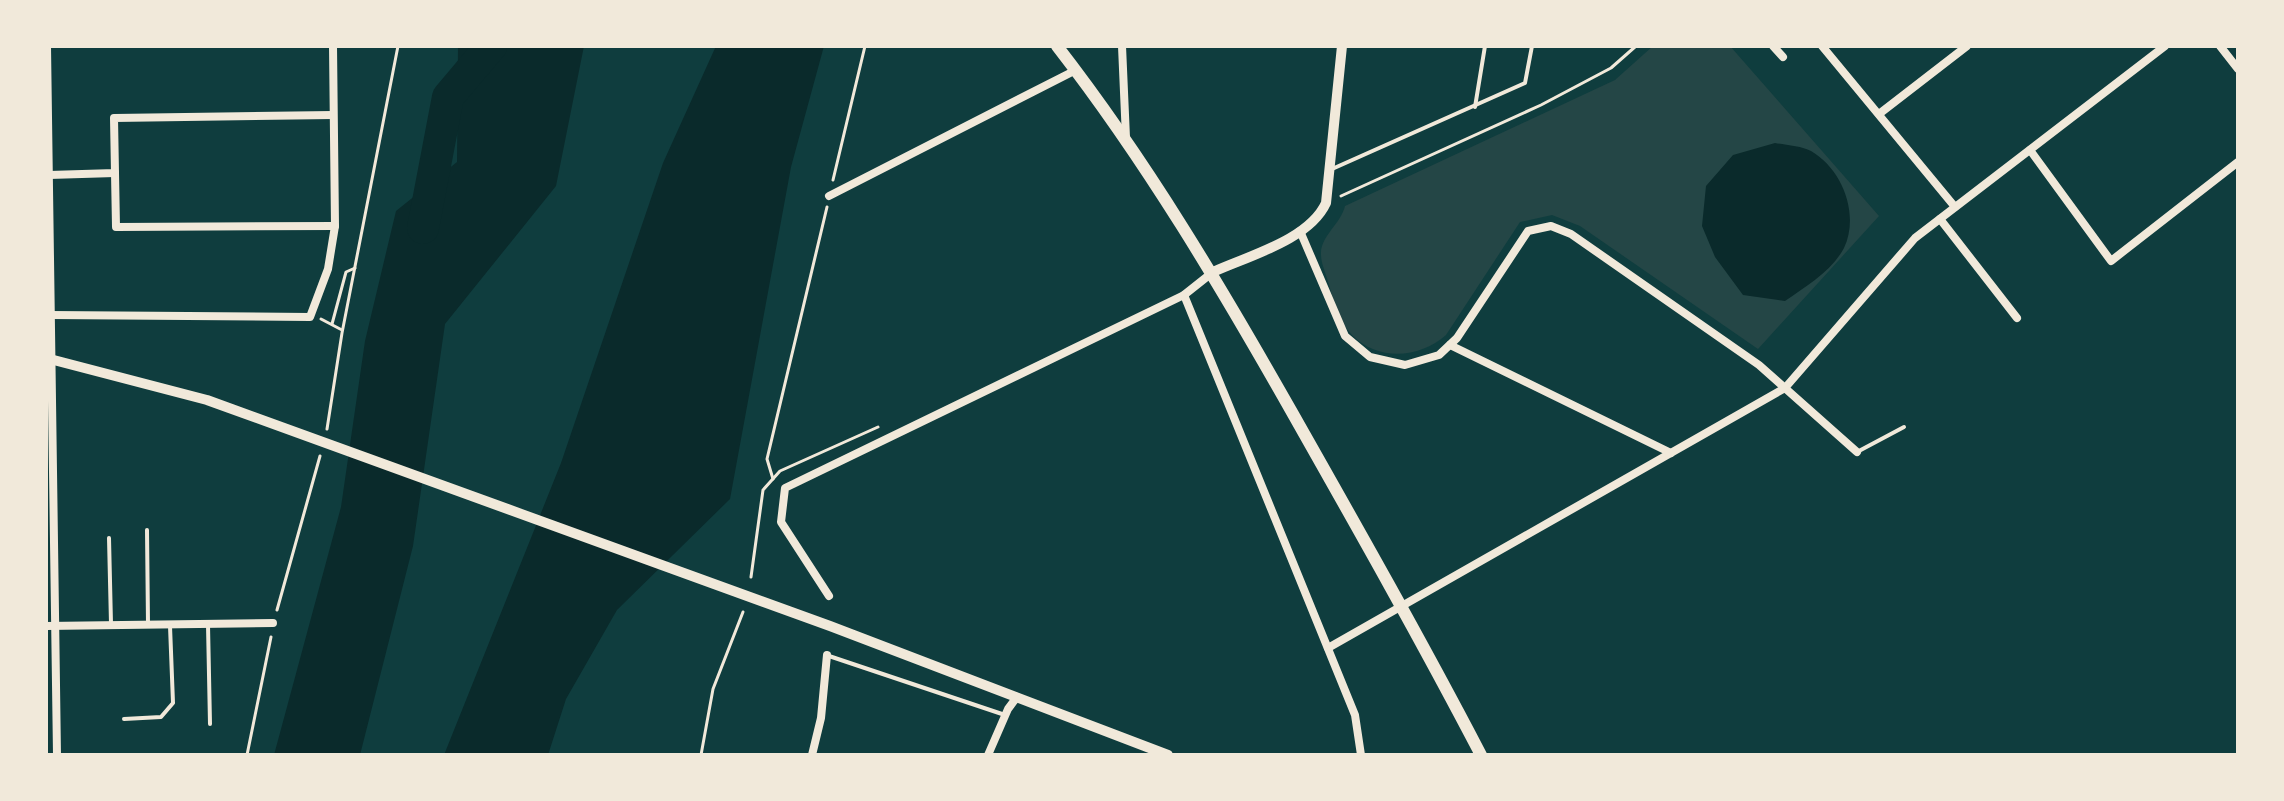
<svg xmlns="http://www.w3.org/2000/svg" width="2284" height="801" viewBox="0 0 2284 801" font-family="'Playfair Display',serif">
	<rect width="100%" height="100%" fill="#0f3d3e"/>
	<path fill="#244646" d="M1653,46H1730L1879,216L1758,349L1580,226L1552,215L1520,222L1446,335C1420,358 1379,362 1352,335C1339,322 1334,302 1329,285C1327,276 1321,264 1321,255C1320,236 1341,224 1345,206L1615,80Z"/>
	<g fill="#0a2a2b">
		<polygon points="458,46 584,46 556,186 445,324 413,546 360,755 274,755 341,507 365,341 396,211 457,162"/>
		<polygon points="716,46 824,46 791,167 730,499 617,610 566,699 548,755 444,755 561,463 663,163"/>
		<path d="M1775,143C1786,145 1802,146 1811,151C1842,169 1860,214 1844,248C1832,271 1805,287 1785,301L1743,295L1715,257L1702,226L1706,186L1733,155Z"/>
	</g>
	<g fill="none" stroke-linecap="round" stroke-linejoin="round">
		<polyline stroke="#0a2a2b" stroke-width="32" points="423,228 448,97 491,46"/>
		<g stroke="#f1e9da" stroke-width="3">
			<polyline points="833,180 865,46"/>
			<polyline points="1341,196 1541,105 1611,68 1636,46"/>
			<polyline points="321,319 342,330"/>
			<polyline points="332,324 346,272 355,268"/>
			<polyline points="327,429 342,333 398,46"/>
			<polyline points="773,479 767,459 827,207"/>
			<polyline points="751,577 763,490 780,471 878,427"/>
			<polyline points="277,610 320,456"/>
			<polyline points="247,755 271,637"/>
			<polyline points="701,755 713,689 743,612"/>
		</g>
		<g stroke="#f1e9da" stroke-width="4">
			<polyline points="1475,107 1485,46"/>
			<polyline points="1332,169 1525,83 1532,46"/>
			<polyline points="1857,452 1904,427"/>
			<polyline points="147,530 148,624"/>
			<polyline points="109,538 111,624"/>
			<polyline points="208,625 210,724"/>
			<polyline points="829,656 1005,715"/>
			<polyline points="124,719 161,717 173,703 170,626"/>
		</g>
		<g stroke="#f1e9da" stroke-width="8">
			<polyline points="47,46 57,755"/>
			<polyline points="1122,46 1126,138"/>
			<polyline points="1773,46 1783,57"/>
			<polyline points="1822,46 1955,207"/>
			<polyline points="2220,46 2238,69"/>
			<polyline points="1879,114 1967,46"/>
			<polyline points="2030,150 2111,261 2238,162"/>
			<polyline points="115,173 116,227 335,226"/>
			<polyline points="49,175 115,173 114,118 333,115"/>
			<polyline points="829,196 1076,70"/>
			<polyline points="1940,219 2017,318"/>
			<polyline points="1300,231 1345,336 1370,357 1405,365 1439,355 1457,338 1528,231 1551,226 1571,234 1759,365 1857,452"/>
			<polyline points="1213,272 1184,295 1355,715 1361,755"/>
			<polyline points="50,315 310,317 328,269 335,226 333,46"/>
			<polyline points="1450,345 1671,453"/>
			<polyline points="829,596 781,522 785,488 1184,295"/>
			<polyline points="46,626 273,623"/>
			<polyline points="1328,648 1785,388 1915,238 2165,46"/>
			<polyline points="812,755 821,718 827,655"/>
			<polyline points="988,755 1008,709 1017,697"/>
		</g>
		<g stroke="#f1e9da" stroke-width="10">
			<path d="M1213,272C1248,256 1309,240 1326,203L1342,46"/>
			<polyline points="46,358 207,400 830,626 1168,755"/>
		</g>
		<path stroke="#f1e9da" stroke-width="12" d="M1057,46C1147,162 1221,287 1293,414C1357,527 1421,640 1481,755"/>
	</g>
	<rect width="2284" height="801" fill="none" stroke="#f1e9da" stroke-width="96"/>
</svg>
